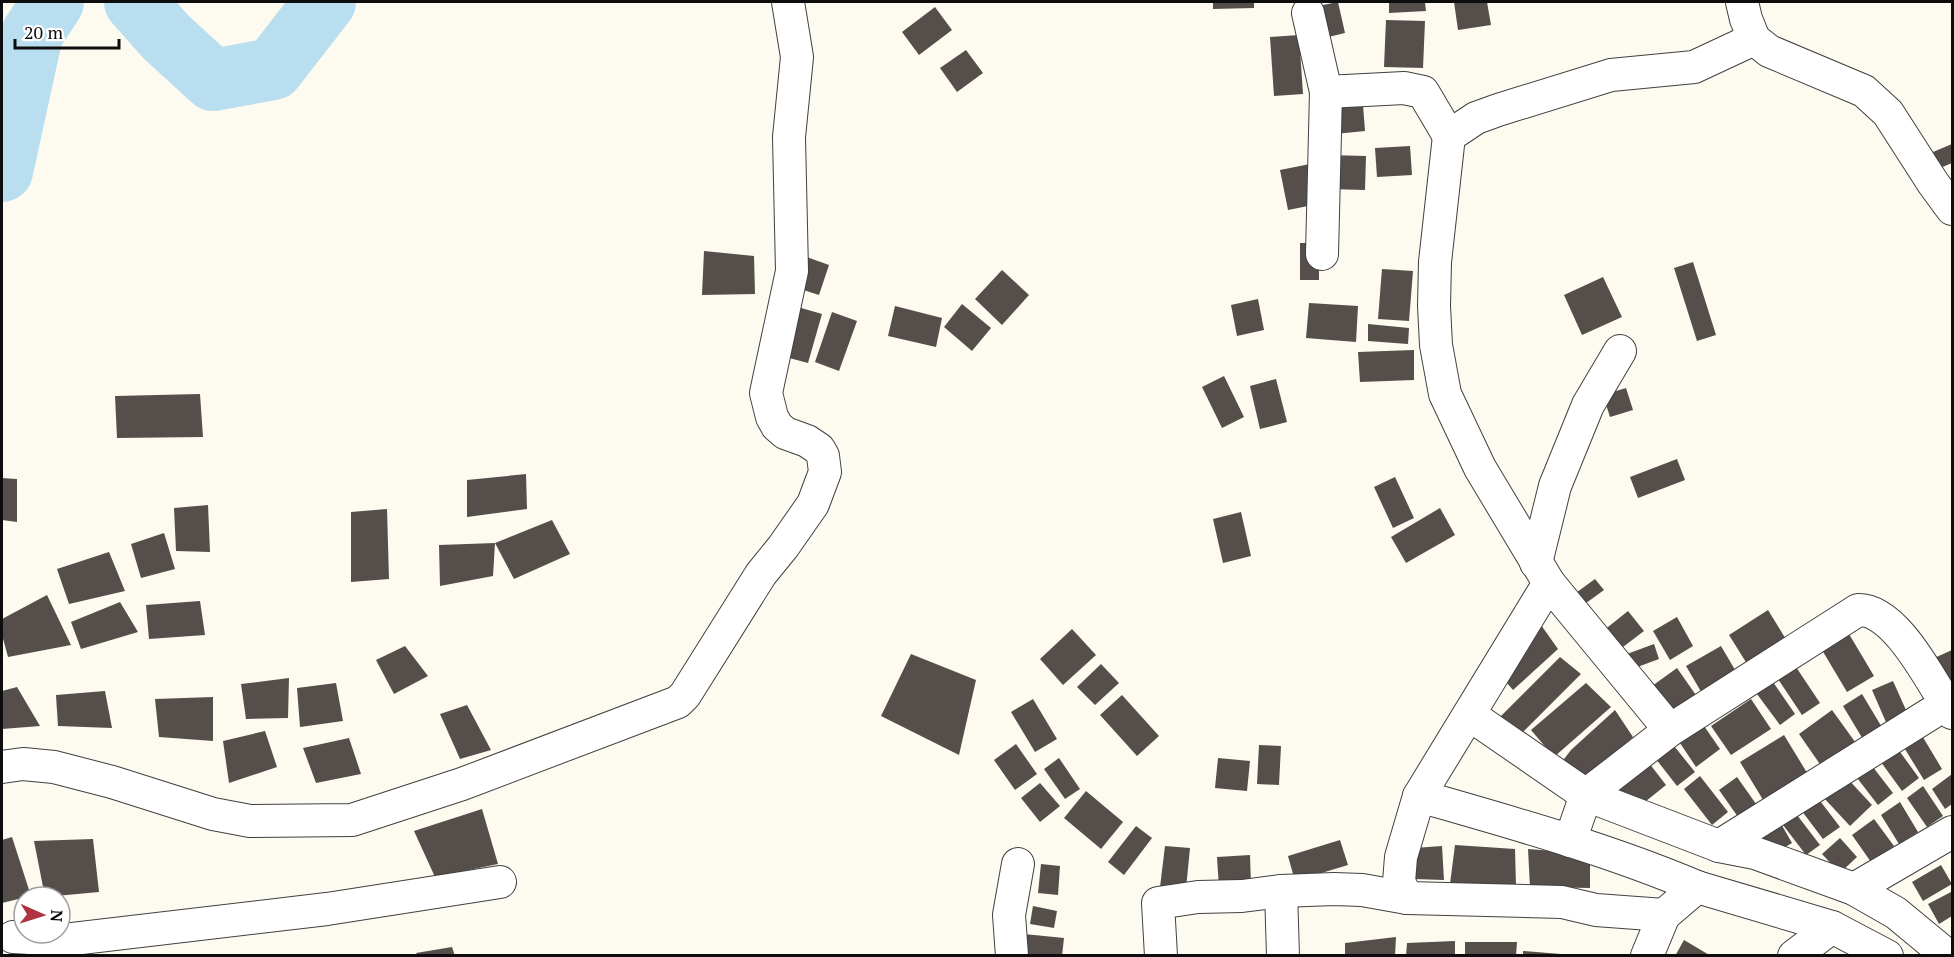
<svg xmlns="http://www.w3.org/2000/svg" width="1954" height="957" viewBox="0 0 1954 957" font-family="'PT Serif',serif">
	<rect width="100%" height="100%" fill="#fdfaef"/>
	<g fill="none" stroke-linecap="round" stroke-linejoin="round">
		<g stroke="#b8def0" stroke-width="62">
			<polyline points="135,2 166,37 213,80 273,69 325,2"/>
			<polyline points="2,171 32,34 53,2"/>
		</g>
	</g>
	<g fill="#554e4b">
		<polygon points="1213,2 1254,2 1254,8 1213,9"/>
		<polygon points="1338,2 1345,33 1320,39 1313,7"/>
		<polygon points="1389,2 1425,2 1426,11 1389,13"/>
		<polygon points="1454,2 1487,2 1491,25 1458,30"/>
		<polygon points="935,7 952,30 919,55 902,32"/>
		<polygon points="1386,20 1425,21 1423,68 1384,67"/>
		<polygon points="1299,35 1303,94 1274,96 1270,37"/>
		<polygon points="966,50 983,73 957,92 940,68"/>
		<polygon points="1363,105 1365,131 1335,134 1333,108"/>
		<polygon points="1952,144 1952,163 1940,168 1933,152"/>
		<polygon points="1410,146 1412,175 1377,177 1375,148"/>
		<polygon points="1328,155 1366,156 1365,190 1327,189"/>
		<polygon points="1310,164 1318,204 1288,210 1280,170"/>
		<rect x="1300" y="243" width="19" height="37"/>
		<polygon points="704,251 754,256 755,294 702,295"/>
		<polygon points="804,256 829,265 819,295 794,287"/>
		<polygon points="1693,262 1716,335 1697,341 1674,268"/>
		<polygon points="1382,269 1413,271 1409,321 1378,319"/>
		<polygon points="1002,270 1029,295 1002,325 975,299"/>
		<polygon points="1603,277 1622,317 1582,335 1564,295"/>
		<polygon points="1258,299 1264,330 1237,336 1231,305"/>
		<polygon points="1309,303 1358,306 1356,342 1306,338"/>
		<polygon points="962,304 991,328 972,351 944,327"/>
		<polygon points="791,305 822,314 808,363 778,355"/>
		<polygon points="895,306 942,318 936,347 888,336"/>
		<polygon points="832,312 857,321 839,371 815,362"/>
		<polygon points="1368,324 1409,328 1408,344 1368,341"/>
		<polygon points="1414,350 1414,380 1360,382 1358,352"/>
		<polygon points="1224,376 1244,417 1222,428 1202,387"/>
		<polygon points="1276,379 1287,422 1260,429 1250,386"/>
		<polygon points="1626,388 1633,410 1610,417 1603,395"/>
		<polygon points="200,394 203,437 117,438 115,396"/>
		<polygon points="1677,459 1685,480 1638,498 1630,477"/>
		<polygon points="526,474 527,509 467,517 467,480"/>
		<polygon points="1395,477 1414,518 1393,528 1374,487"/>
		<polygon points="2,478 17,479 17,522 2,520"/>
		<polygon points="208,505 210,552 176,551 174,508"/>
		<polygon points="1440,508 1455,535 1406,563 1391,537"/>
		<polygon points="387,509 389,579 351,582 351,512"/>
		<polygon points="1241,512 1251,556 1223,563 1213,519"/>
		<polygon points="552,520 570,554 514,579 495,543"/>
		<polygon points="164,533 175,569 141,578 131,544"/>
		<polygon points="495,543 493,576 440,586 439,545"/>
		<polygon points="109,552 125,591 69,604 57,569"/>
		<polygon points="1595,579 1604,590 1582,606 1573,595"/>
		<polygon points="47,595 71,645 8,657 2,635 2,619"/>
		<polygon points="200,601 205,635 149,639 146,605"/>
		<polygon points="120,602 138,632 81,649 71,622"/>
		<polygon points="1768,610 1787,641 1749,667 1729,635"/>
		<polygon points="1628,611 1644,631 1619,650 1603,631"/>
		<polygon points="1677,617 1693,646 1670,660 1653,631"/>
		<polygon points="1541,625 1558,649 1513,690 1501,676"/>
		<polygon points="1072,629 1096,655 1063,685 1040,659"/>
		<polygon points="1849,634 1874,676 1847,692 1822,650"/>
		<polygon points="1654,644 1659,659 1632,669 1627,654"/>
		<polygon points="405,646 428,676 394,694 376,660"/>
		<polygon points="1721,646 1738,675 1703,695 1686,666"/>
		<polygon points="1952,650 1952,689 1932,659"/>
		<polygon points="911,654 976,680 959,755 881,716"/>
		<polygon points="1560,657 1581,674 1521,734 1500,717"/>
		<polygon points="1101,664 1119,683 1095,705 1077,687"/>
		<polygon points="1794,664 1820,703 1802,715 1776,676"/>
		<polygon points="1677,668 1698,698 1673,717 1652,686"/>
		<polygon points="289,678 288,718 246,719 241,684"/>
		<polygon points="1771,679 1795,714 1780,725 1754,690"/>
		<polygon points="1893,681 1910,719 1889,729 1872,690"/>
		<polygon points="336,683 343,721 300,727 297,688"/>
		<polygon points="1586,683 1611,707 1554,757 1531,730"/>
		<polygon points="17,687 40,726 2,729 2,691"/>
		<polygon points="105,691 112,728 58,726 56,695"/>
		<polygon points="1862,694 1886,734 1867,746 1843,706"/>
		<polygon points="1122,695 1159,736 1137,756 1100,715"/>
		<polygon points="213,697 213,741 159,737 155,699"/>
		<polygon points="1033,699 1057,739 1035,752 1011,712"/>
		<polygon points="1751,699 1771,729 1731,755 1711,726"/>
		<polygon points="467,705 491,750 460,759 440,714"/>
		<polygon points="1615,710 1633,737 1585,780 1561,763 1571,750"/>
		<polygon points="1832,710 1858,746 1824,770 1799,734"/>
		<polygon points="1704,726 1720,749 1696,767 1680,743"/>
		<polygon points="1918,729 1942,769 1924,780 1900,741"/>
		<polygon points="265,731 277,767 229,783 223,741"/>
		<polygon points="1784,735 1809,776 1765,803 1740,762"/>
		<polygon points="349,738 361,774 316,783 303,748"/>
		<polygon points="1670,741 1695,772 1677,786 1652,754"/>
		<polygon points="1016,744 1037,774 1015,790 994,760"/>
		<polygon points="1259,745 1281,746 1279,785 1257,784"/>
		<polygon points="1895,745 1919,778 1902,791 1878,758"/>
		<polygon points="1059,758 1080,789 1065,799 1044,769"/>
		<polygon points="1218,758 1250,761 1247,791 1215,788"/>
		<polygon points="1869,762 1893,793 1878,805 1854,774"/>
		<polygon points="1649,763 1666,785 1635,810 1618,789"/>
		<polygon points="1952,774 1952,804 1945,809 1932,789"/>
		<polygon points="1700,776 1728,812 1712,825 1684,789"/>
		<polygon points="1737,777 1761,811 1743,824 1719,790"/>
		<polygon points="1846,777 1872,805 1850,826 1824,798"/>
		<polygon points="1040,783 1060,806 1040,822 1021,798"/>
		<polygon points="1923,786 1943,816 1927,827 1907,798"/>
		<polygon points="1086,791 1123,822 1101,849 1064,818"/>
		<polygon points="1814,793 1840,827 1823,839 1798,806"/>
		<polygon points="1900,802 1918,832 1899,844 1881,815"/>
		<polygon points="482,809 498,864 435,877 414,831"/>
		<polygon points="1797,815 1820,845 1806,855 1783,825"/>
		<polygon points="1874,819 1894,846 1871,862 1852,835"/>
		<polygon points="1780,822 1792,843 1770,856 1759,835"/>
		<polygon points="1136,826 1152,838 1124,875 1108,862"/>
		<polygon points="12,837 31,896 2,903 2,840"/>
		<polygon points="1840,838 1857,857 1840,873 1822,854"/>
		<polygon points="93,839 99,892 45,897 34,841"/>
		<polygon points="1340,840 1348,865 1295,881 1288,856"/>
		<polygon points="1455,845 1515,849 1516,886 1450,884"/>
		<polygon points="1165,846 1190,848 1186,889 1160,887"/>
		<polygon points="1442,846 1444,880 1413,879 1414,848"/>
		<polygon points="1528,849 1590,854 1590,888 1530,887"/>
		<polygon points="1250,855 1251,886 1219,888 1217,857"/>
		<polygon points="1041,864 1060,866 1058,895 1038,893"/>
		<polygon points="1941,865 1952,884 1923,901 1912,882"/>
		<polygon points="1951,892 1952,916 1939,924 1928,904"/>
		<polygon points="1033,906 1057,911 1054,928 1030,924"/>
		<polygon points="1024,934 1064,938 1062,956 1021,956"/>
		<polygon points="1396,937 1395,956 1345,956 1345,943"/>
		<polygon points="1684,940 1711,956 1675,956"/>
		<polygon points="1455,941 1455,956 1406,956 1407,943"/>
		<polygon points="1465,942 1517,942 1516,956 1465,956"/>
		<polygon points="452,947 455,956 418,956 416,953"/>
		<polygon points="1523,951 1561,954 1561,956 1523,956"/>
	</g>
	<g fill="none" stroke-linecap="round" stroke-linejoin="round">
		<g stroke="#404040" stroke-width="34">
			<g id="street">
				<polyline points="1742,2 1746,19 1754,39 1769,51 1864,91 1888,113 1933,183 1952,209"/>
				<polyline points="1308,13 1326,92 1322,254"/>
				<polyline points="1326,92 1404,88 1423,92 1449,136"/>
				<polyline points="1536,563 1555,486 1588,405 1620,351"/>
				<polyline points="1470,715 1586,795 1719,846 1755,853 1854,889 1896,913 1948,956"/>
				<polyline points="1670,730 1549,583 1480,468 1445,394 1436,345 1434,306 1435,262 1449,136 1476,118 1498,110 1611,75 1694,67 1754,39"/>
				<polyline points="2,767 23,764 54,767 112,782 213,814 250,821 352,820 462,784 678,702 685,695 761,574 783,547 813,504 825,472 823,456 819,449 807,441 785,433 777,426 772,417 766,393 792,271 789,137 797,57 788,2"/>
				<path d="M1419,796C1513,823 1607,849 1697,887"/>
				<path d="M1570,841L1586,795L1670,730L1858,610C1897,609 1932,684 1952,713"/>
				<polyline points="1719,846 1946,704"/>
				<polyline points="1854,889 1952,832"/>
				<polyline points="1281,891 1283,956"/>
				<polyline points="1407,898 1399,882 1401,857 1419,796 1549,583"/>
				<polyline points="13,937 64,940 327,909 500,882"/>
				<polyline points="1012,956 1009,915 1018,864"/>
				<polyline points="1161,956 1158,903 1198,897 1242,896 1281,891 1334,889 1362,890 1407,898 1562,902 1596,910 1664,915 1697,887 1832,927 1887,956"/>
				<polyline points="1647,956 1664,915"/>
				<polyline points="1794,956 1832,927"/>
			</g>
		</g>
		<use href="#street" stroke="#fff" stroke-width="32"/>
	</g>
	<rect width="1954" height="957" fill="none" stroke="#0d0d0d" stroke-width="6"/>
	<g transform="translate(42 915) rotate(93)"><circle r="28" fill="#ffffff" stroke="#9e9e9e" stroke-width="1.5"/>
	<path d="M0-4.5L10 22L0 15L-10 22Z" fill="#af3340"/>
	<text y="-9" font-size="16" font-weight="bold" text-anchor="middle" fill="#0d0d0d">N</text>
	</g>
	<path d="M15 39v9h104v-9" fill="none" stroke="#0d0d0d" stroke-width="3"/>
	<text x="24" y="39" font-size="18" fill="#0d0d0d" stroke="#ffffff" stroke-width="4.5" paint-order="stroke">20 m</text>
</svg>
